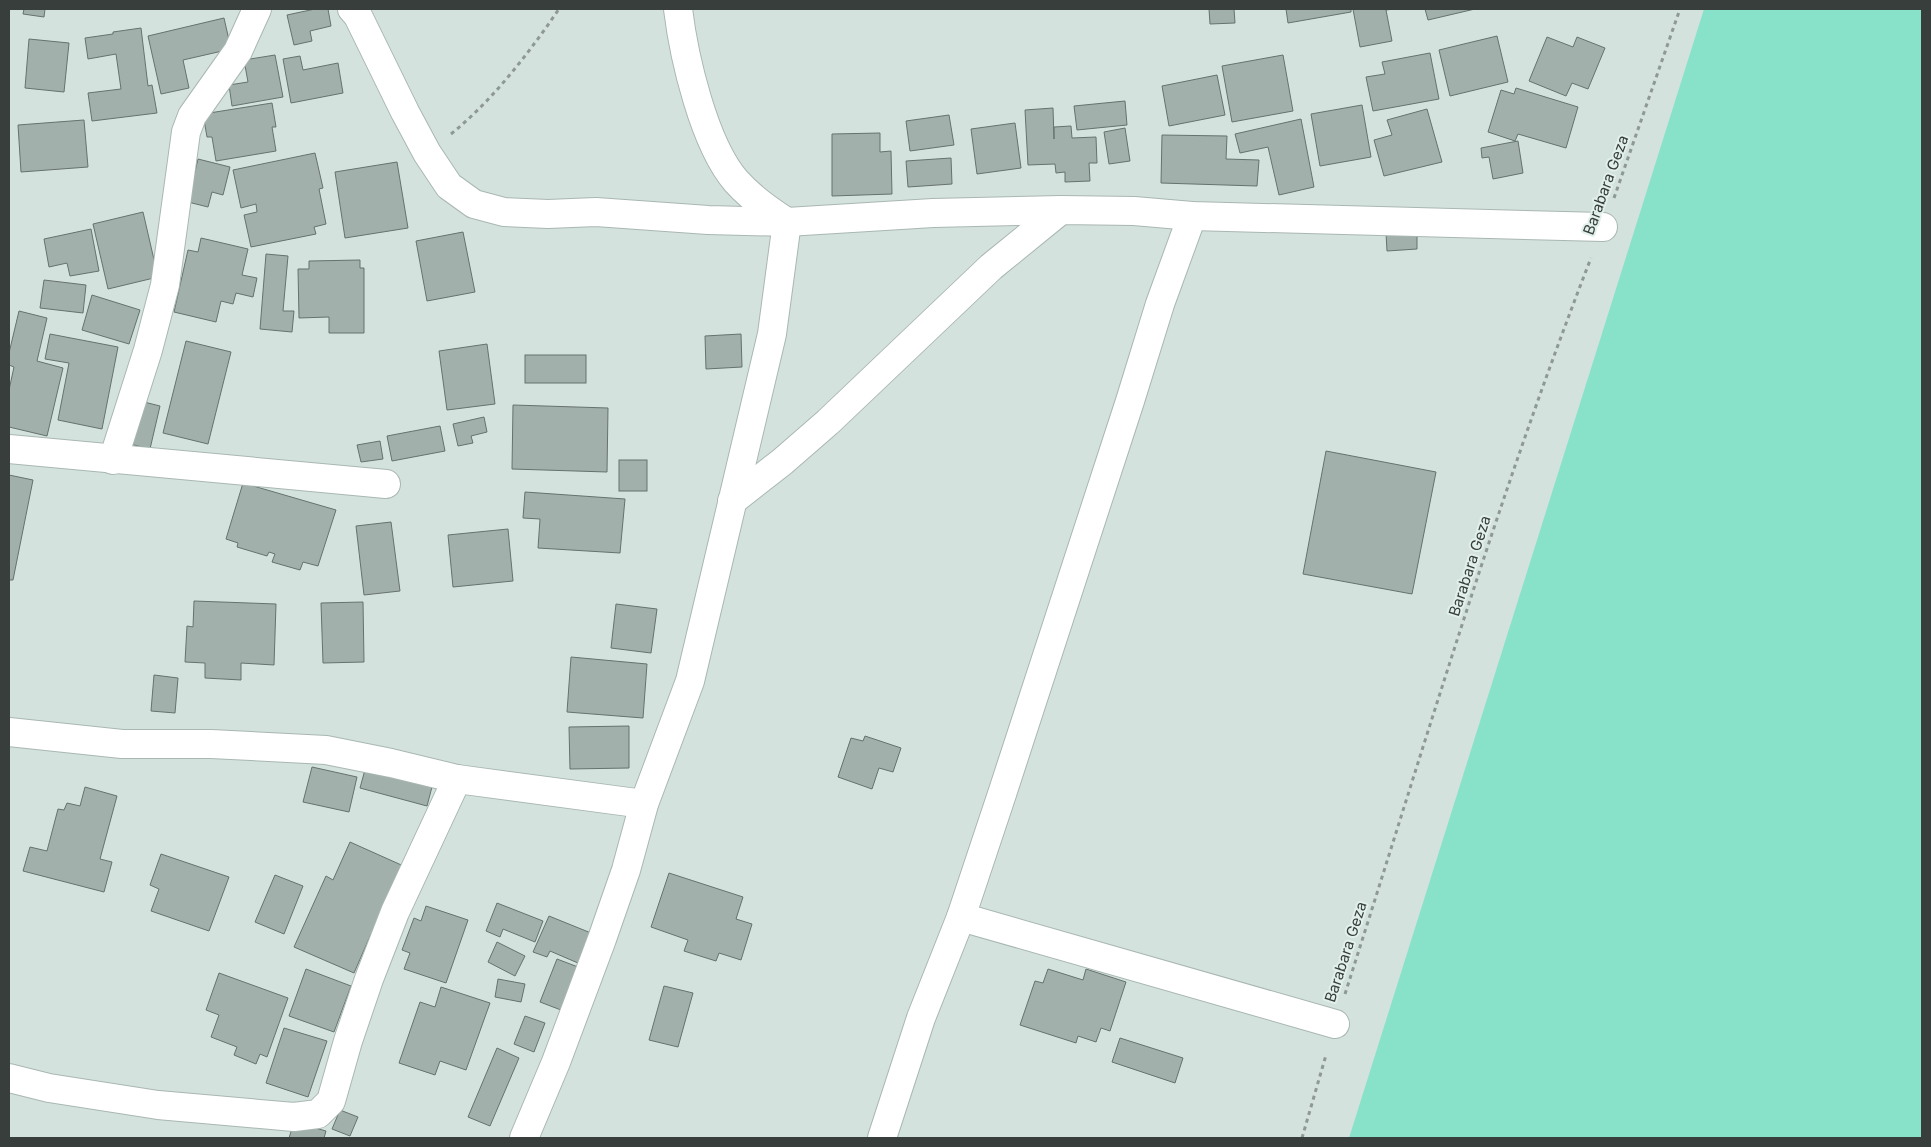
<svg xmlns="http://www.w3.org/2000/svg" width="1931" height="1147" viewBox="0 0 1931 1147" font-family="Inter,sans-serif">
	<rect width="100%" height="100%" fill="#d4e2de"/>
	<polygon fill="#88e2c9" points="1704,9 1922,9 1922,1138 1349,1138"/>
	<g fill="#a2b0ac" stroke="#65726e">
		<polygon points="24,9 45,9 44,17 23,14"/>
		<polygon points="315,9 328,9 331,26 310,31 312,41 294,45 287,15"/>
		<polygon points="1209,9 1234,9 1235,23 1210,24"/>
		<polygon points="1286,9 1351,9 1351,12 1288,23"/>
		<polygon points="1353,9 1394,9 1386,10 1392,41 1360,47"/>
		<polygon points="1425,9 1475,9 1428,20"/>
		<polygon points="224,18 231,49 183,60 189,88 161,94 148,36"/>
		<polygon points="141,28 148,86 152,85 157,113 92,121 88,93 121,89 116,54 88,59 85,38 113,34 113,32"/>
		<polygon points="1497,36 1508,82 1450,96 1439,50"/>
		<polygon points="1547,37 1573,47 1577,37 1605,48 1588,89 1572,83 1566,96 1529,81"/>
		<polygon points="29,39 69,43 64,92 25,88"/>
		<polygon points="1430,53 1439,99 1373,111 1366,77 1385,74 1382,62"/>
		<polygon points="275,55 283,97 232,106 229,85 248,82 244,60"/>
		<polygon points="1283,55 1293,111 1232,122 1222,66"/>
		<polygon points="300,56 303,70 338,63 343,93 291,103 283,59"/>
		<polygon points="1217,75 1225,115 1169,126 1162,86"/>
		<polygon points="1516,88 1578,107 1566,148 1518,134 1515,141 1488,132 1501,90 1514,94"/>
		<polygon points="1125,101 1127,125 1077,130 1074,106"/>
		<polygon points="272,103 276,127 272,127 276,151 216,161 212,137 207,137 203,114"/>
		<polygon points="1362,105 1371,157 1320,166 1311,114"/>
		<polygon points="1053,108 1054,139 1054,127 1071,126 1072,138 1096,137 1097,163 1089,163 1090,181 1065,182 1065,172 1056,173 1055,164 1028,165 1025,110"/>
		<polygon points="1427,109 1442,162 1384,176 1374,140 1392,135 1387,120"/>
		<polygon points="949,115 954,145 910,151 906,121"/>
		<polygon points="1301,119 1314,187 1279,195 1268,147 1240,153 1235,134"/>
		<polygon points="84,120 88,167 21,172 18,125"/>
		<polygon points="1015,123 1021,168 977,174 971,129"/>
		<polygon points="1125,128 1130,161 1109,164 1104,132"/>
		<polygon points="880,133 880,152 891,151 892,194 832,196 832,134"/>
		<polygon points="1162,135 1227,136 1226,159 1259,160 1257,186 1161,183"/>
		<polygon points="1518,141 1523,173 1493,179 1489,157 1482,158 1481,148"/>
		<polygon points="315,153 323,188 319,189 326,224 314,227 316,234 251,247 244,215 257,212 256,204 241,208 233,170"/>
		<polygon points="951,158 952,184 908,187 906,161"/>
		<polygon points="198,159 230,167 223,195 212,192 208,207 188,202"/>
		<polygon points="397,162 408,228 345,238 335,172"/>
		<polygon points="143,212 158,277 108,289 93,224"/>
		<polygon points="91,229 99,271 70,276 67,263 49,267 44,239"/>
		<polygon points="1417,231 1417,249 1387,251 1386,233"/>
		<polygon points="463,232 475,292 427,301 416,241"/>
		<polygon points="201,238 248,249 242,275 257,278 253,297 236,293 233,304 221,301 216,322 174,312 188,250 198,252"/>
		<polygon points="266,254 288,256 283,311 294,311 292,332 260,329"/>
		<polygon points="360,260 360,268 364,268 364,333 329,333 329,317 299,318 298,269 309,269 309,261"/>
		<polygon points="44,280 86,285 83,313 40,308"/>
		<polygon points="92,295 140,310 129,344 82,330"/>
		<polygon points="19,311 47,318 37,361 63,368 47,436 9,427 9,390 14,367 9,365 9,353"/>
		<polygon points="50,334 118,347 102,429 58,420 69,363 45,359"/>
		<polygon points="741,334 742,367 706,369 705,336"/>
		<polygon points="186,341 231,352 208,444 163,433"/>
		<polygon points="487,344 495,404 447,410 439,351"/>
		<rect x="525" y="355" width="61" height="28"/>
		<polygon points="140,401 160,406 150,449 130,444"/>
		<polygon points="513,405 608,408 607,472 512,469"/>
		<polygon points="484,417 487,432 471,436 473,443 458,446 453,424"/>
		<polygon points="440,426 445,451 392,461 387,436"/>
		<polygon points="380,441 383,459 361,462 357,445"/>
		<polygon points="1326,451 1436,472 1412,594 1303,574"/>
		<rect x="619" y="460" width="28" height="31"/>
		<polygon points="9,475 33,480 13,580 9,580"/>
		<polygon points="243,483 336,510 318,566 303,562 300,570 272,562 275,554 269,552 267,556 237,547 238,543 226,539"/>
		<polygon points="525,492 625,499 620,553 538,548 540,519 523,518"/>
		<polygon points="391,522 400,591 364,595 356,526"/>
		<polygon points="508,529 513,581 453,587 448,535"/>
		<polygon points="194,601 276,604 274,665 241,663 241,680 205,678 205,663 185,662 187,626 193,627"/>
		<polygon points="363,602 364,662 323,663 321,603"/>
		<polygon points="616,604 657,609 651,653 611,648"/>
		<polygon points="571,657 647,664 643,718 567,712"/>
		<polygon points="154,675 178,678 175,713 151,711"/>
		<polygon points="629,726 629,768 570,769 569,727"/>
		<polygon points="865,736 901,748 893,772 879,768 872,789 838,777 851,738 863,741"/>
		<polygon points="366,766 433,783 427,806 360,788"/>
		<polygon points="312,767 357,777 349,812 303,802"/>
		<polygon points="85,787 117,796 100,859 112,862 104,892 23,871 30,847 47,851 58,809 64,810 67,803 80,806"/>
		<polygon points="350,842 408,868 377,937 371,934 354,973 294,947 326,876 333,880"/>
		<polygon points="161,854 229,877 209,931 151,911 159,889 150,885"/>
		<polygon points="669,873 743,897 736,919 752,924 741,960 719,953 716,961 684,951 688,940 651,927"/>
		<polygon points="275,875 303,886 284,934 255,922"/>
		<polygon points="497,903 543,921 535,942 503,929 500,937 486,931"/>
		<polygon points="426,906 468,920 446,983 404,969 410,953 402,950 414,918 421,921"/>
		<polygon points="549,916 591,933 578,963 550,951 547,957 533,952"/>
		<polygon points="497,942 525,956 515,976 488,962"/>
		<polygon points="557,959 578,967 561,1010 540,1002"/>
		<polygon points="306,969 351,986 334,1032 289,1016"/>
		<polygon points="1048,969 1083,980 1086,969 1126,982 1110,1031 1101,1028 1096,1042 1078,1036 1076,1043 1020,1025 1035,981 1043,983"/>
		<polygon points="219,973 288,998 267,1057 260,1054 256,1064 234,1055 237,1047 211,1037 219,1015 206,1010"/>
		<polygon points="498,979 525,984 521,1002 495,997"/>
		<polygon points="664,986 693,993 678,1047 649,1040"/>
		<polygon points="441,987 490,1003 466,1070 440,1061 435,1075 399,1063 420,1002 435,1007"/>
		<polygon points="525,1016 545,1023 534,1052 514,1044"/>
		<polygon points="284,1028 327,1041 308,1097 266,1083"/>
		<polygon points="1120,1038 1183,1058 1175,1083 1112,1062"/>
		<polygon points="497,1048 519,1058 490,1126 468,1117"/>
		<polygon points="340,1110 358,1117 350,1136 332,1129"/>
		<polygon points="294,1122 326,1131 324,1138 289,1138"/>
	</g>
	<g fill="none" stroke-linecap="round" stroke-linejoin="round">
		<g stroke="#a9b7b2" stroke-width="30">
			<g id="street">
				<polyline points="352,9 358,16 405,112 427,153 449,186 474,204 504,212 548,214 596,212 708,220 787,222 933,213 1061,210 1134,211 1192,216 1603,227"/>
				<polyline points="9,449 386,484"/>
				<polyline points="113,460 148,350 165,285 186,132 192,116 238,51 257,9"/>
				<polyline points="732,501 782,462 828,422 991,267 1061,210"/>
				<polyline points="9,732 122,744 211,744 326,750 391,763 457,779 644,804"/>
				<polyline points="961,917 1335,1024"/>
				<polyline points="9,1078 49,1088 158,1105 294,1117 318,1114 331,1101 348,1041 369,979 395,912 457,779"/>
				<path d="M524,1138L556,1062L602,939L626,870L644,804L690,681L772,334L787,222C768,210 751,198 736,181C704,144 684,58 678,9"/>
				<polyline points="882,1138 921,1018 961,917 1002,794 1130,401 1160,304 1192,216"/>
			</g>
		</g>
		<g stroke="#8e9895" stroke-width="3" stroke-dasharray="4 4" stroke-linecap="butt">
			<path d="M451,134C494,99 528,54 559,9"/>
			<polyline points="1614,198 1680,9"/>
			<path d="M1345,994C1424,747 1497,499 1591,258"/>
			<polyline points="1302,1138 1326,1055"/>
		</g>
		<use href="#street" stroke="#fff" stroke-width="28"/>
	</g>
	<g text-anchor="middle" stroke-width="4" stroke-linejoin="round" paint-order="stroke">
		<g font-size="15" fill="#383e3c" stroke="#e1f0eb">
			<text transform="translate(1606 185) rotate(-70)" y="5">Barabara Geza</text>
			<text transform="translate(1470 566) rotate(-72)" y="5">Barabara Geza</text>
			<text transform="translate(1346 952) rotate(-72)" y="5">Barabara Geza</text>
		</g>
	</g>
	<rect width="1931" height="1147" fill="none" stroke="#383e3c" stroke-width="20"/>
</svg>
